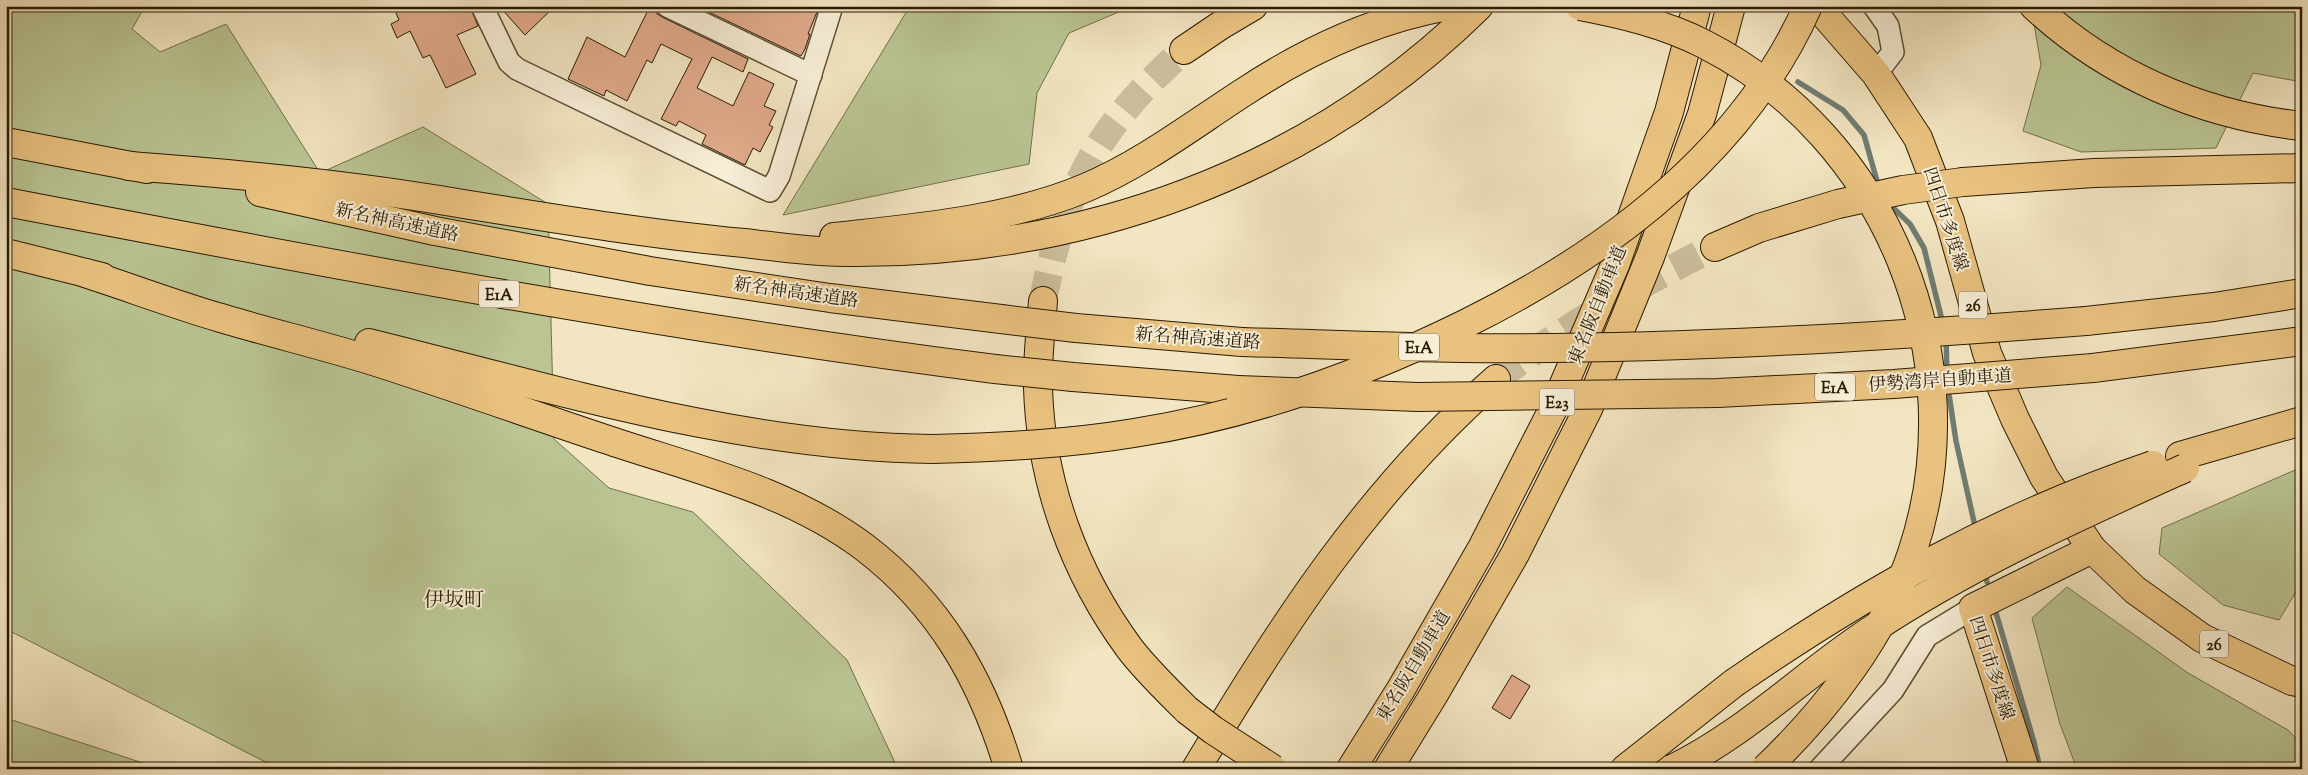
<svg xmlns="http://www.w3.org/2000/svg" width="2308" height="775" viewBox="0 0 2308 775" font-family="'Sorts Mill Goudy','Noto Serif JP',serif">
	<rect width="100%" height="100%" fill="#f2e5c1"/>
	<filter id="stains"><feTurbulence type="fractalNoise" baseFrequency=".004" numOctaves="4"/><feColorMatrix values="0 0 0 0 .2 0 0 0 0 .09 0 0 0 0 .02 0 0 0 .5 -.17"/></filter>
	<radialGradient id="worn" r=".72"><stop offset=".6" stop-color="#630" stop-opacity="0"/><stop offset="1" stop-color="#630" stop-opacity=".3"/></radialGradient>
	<g fill="#bac593" stroke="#72704a">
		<polygon points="6,6 145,6 132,29 160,52 226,24 320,173 423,127 548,204 554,439 609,488 693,512 847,660 898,769 279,769 6,629"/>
		<polygon points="910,6 1133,6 1069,33 1037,93 1029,164 783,215"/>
		<polygon points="2031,6 2302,6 2302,82 2253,73 2216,148 2081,152 2023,131 2041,65"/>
		<polygon points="2302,467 2302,582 2279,620 2223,605 2159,554 2162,528"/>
		<polygon points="2067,587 2188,673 2288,730 2302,745 2302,769 2077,769 2060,724 2032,618"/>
		<polygon points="6,718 149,765 155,769 6,769"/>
	</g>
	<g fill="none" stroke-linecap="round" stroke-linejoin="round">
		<g stroke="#707c72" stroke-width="5.5">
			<polyline points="1798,82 1843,110 1864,135 1879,188"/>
			<polyline points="1887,202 1910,224 1924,248 1943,324"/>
			<polyline points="1946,338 1947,374"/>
			<polyline points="1948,388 1956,441 1976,531"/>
			<polyline points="1985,572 1987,582"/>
			<polyline points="1994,606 2034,742 2040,769"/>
		</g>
	</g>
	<g fill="#e0aa8b" stroke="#2a1a02">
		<polygon points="393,6 470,6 478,26 457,35 476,74 446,88 430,55 423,58 410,31 397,38 391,24 399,20"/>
		<polygon points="499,6 555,6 525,35"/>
		<polygon points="650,6 655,6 656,13 662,17 748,59 743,72 712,57 697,88 733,106 749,72 774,84 764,106 776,111 769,125 773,127 760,152 753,148 745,165 702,144 706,135 679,121 676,126 661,119 692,59 661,44 652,63 647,60 627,101 606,90 604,96 568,79 587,37 625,57"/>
		<polygon points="696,6 805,6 817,12 808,34 810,34 805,49 801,56"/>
		<polygon points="1512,675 1530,686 1510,719 1492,708"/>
	</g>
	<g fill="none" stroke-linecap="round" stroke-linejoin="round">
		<g stroke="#cabc9b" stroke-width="28" stroke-dasharray="28 14" stroke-linecap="butt">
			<path d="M1043,301C1064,188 1099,125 1184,50"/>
			<path d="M1496,379C1567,326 1635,286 1715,247"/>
		</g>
		<g stroke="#5c4d32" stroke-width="24">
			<g id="minor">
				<polyline points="482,6 509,62 517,69 770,191 779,176 832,6"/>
				<polyline points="667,6 811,75"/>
				<polyline points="1874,6 1888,26 1893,52 1876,74"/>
				<polyline points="1820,769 1893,690 1927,636 1973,608"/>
			</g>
		</g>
		<g stroke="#2a1a02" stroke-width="30">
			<g id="primary">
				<polyline points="1823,13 1876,74 1918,138 1950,221 1987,353 2015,419 2044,477 2092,549 2135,590 2202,638 2292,681 2302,683"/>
				<polyline points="2025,769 1973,608 2092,549"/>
			</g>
		</g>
		<g stroke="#2a1a02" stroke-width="30">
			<g id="motorway">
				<path d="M2034,6C2108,75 2202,115 2302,126"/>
				<polyline points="1184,50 1221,25 1253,6"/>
				<polyline points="6,142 147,169"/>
				<path d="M129,166C226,173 323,182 420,197C528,214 635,233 744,243C777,247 811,252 844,252C1081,255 1309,174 1479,6"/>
				<polyline points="1963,182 2094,173 2302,168"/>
				<polyline points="260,192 435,231 650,271 830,298 1001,319"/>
				<path d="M6,202C335,265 663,327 995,369"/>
				<path d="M834,237C916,228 1009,220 1085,188C1142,164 1193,125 1244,92C1306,51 1375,19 1448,6"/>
				<polyline points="1715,247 1759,228 1838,204"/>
				<polyline points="6,253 102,277"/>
				<path d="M85,273C131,288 176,305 221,318C271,333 321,345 370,360C449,385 527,413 605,439C694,469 788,490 864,547C939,604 982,679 1009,769"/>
				<path d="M1043,301C1041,329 1037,359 1038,388C1041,483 1074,573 1130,649C1147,671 1168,691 1187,710"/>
				<polyline points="2086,321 2214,307 2302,293"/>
				<polyline points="1076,328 1242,342"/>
				<path d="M369,343C555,389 741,447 933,449"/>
				<polyline points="2093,368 2302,341"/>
				<polyline points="1073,377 1238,390"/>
				<polyline points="2180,456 2302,421"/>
				<path d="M1196,769C1280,627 1371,488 1496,379"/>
				<polyline points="1351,769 1401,689 1482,548 1555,405 1615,265 1669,112 1697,6"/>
				<polyline points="1388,769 1433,696 1515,554 1588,409 1650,257 1702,114 1731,6"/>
				<polyline points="1625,769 1734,683"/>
			</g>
		</g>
		<use href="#minor" stroke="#f7eed7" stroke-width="21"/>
		<use href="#primary" stroke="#e9c280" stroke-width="28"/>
		<use href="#motorway" stroke="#e9c280" stroke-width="28"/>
		<g stroke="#2a1a02" stroke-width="30" stroke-linecap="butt">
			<g id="motorway-bridge">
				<path d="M1580,6C1622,14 1665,24 1704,44C1887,137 1977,358 1912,553C1885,634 1827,710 1765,769"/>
				<polyline points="1838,204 1903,190 1963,182"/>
				<polyline points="1001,319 1076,328"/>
				<path d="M1242,342C1316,344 1389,347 1463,348C1671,350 1879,337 2086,321"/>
				<polyline points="995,369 1073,377"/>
				<polyline points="1238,390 1418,397 1718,393 1894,384 2093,368"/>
				<path d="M933,449C1001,447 1068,444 1134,433C1250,415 1362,375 1467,323C1608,253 1742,154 1808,6"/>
				<path d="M1734,683C1869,590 1997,518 2153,465"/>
				<polyline points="1187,710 1213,730 1273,769"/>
				<path d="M1672,769C1745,734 1803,675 1870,631C1969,565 2077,517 2185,468"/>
			</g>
		</g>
		<use href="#motorway-bridge" stroke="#e9c280" stroke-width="28"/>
	</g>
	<g text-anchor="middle" stroke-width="4" stroke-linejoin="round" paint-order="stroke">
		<g fill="#f7eed7" stroke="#685a42" stroke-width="1">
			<rect x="479" y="280.5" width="40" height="27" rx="4"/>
			<rect x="1959" y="291.5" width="28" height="27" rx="4"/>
			<rect x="1399" y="333.5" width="40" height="27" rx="4"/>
			<rect x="1815" y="373.5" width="40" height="27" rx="4"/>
			<rect x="1539.5" y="388.5" width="35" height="27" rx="4"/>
			<rect x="2200" y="630.5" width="28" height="27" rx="4"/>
		</g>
		<g font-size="16" font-weight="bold" fill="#2a1a02">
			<text x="499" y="300">E1A</text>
			<text x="1973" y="311">26</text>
			<text x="1419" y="353">E1A</text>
			<text x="1835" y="393">E1A</text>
			<text x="1557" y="408">E23</text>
			<text x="2214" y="650">26</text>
		</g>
		<g font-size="18" fill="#2a1a02" stroke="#f7eed7">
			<text transform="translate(1946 219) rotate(72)" y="6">四日市多度線</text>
			<text transform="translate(397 222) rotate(12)" y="6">新名神高速道路</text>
			<text transform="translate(796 292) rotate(8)" y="6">新名神高速道路</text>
			<text transform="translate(1597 305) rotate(-68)" y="6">東名阪自動車道</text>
			<text transform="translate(1198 338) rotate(4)" y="6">新名神高速道路</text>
			<text transform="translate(1940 380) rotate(-4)" y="6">伊勢湾岸自動車道</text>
			<text transform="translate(1413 666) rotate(-59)" y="6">東名阪自動車道</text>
			<text transform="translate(1992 668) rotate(72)" y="6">四日市多度線</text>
		</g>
		<g font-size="20" fill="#2a1a02" stroke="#f7eed7">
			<text x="454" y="606">伊坂町</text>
		</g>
	</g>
	<rect width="2308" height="775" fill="none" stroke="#f2e5c1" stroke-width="25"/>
	<rect x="8" y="8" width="2293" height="760" fill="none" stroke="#2a1a02" stroke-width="2.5"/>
	<rect x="12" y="12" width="2283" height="750" fill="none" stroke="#2a1a02"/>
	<rect width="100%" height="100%" filter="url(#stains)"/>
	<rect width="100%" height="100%" fill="url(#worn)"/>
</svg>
